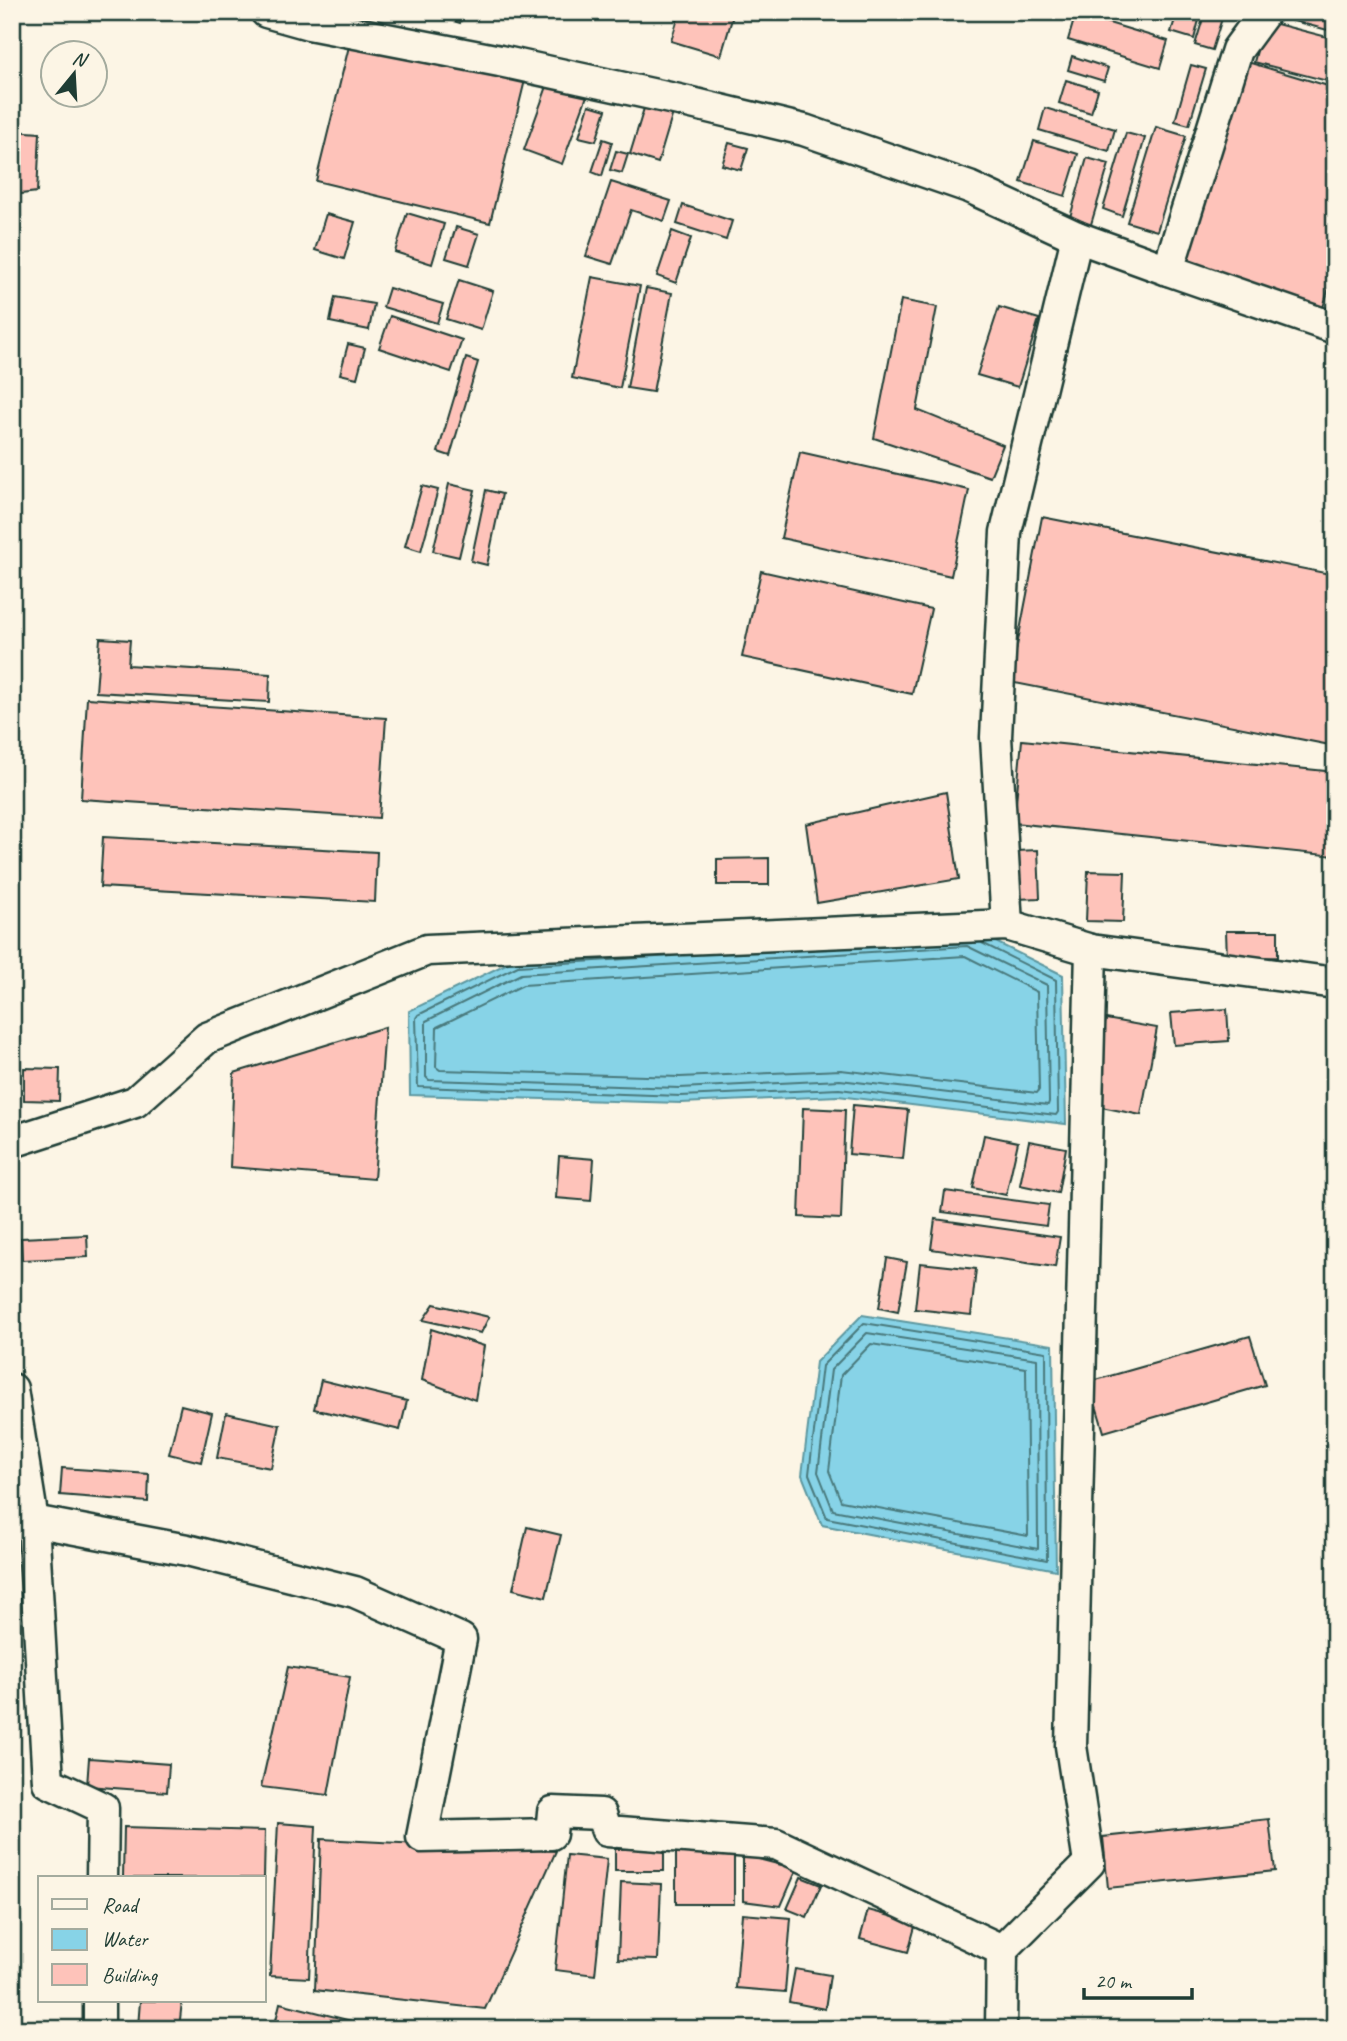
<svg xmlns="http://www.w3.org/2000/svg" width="1347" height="2041" viewBox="0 0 1347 2041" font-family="Caveat,sans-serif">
	<rect width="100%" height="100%" fill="#fcf5e5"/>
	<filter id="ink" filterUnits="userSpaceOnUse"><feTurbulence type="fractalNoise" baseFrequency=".0143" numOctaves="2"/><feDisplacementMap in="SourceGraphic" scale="14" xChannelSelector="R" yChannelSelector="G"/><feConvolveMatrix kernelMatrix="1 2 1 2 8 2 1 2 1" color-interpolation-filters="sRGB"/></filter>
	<g filter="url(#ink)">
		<g fill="#87d3e7" stroke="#5d979f" stroke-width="2">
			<polygon points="971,930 1063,975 1066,1124 838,1096 681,1103 410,1095 409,1011 516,959"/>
			<polygon points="862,1315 1053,1345 1056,1570 822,1525 802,1475 816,1362"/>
		</g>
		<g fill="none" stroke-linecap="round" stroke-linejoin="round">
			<g stroke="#49797c" stroke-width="2">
				<polygon points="967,946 1047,985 1049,1102 1048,1105 840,1080 680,1088 429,1080 426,1077 426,1021 521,974"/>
				<polyline points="672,956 518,966 418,1015 416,1018 418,1087 681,1096 839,1089 1056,1115 1058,1112 1056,980 982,943"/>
				<polygon points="965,956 1037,992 1039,1090 1037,1093 841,1070 680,1077 440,1070 436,1067 437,1027 523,985"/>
				<polygon points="864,1323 1046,1352 1047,1560 827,1518 809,1474 822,1366"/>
				<polygon points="867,1333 1037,1359 1038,1549 833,1510 818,1472 831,1370"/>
				<polygon points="871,1344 1026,1368 1028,1536 841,1501 829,1471 841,1375"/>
			</g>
		</g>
		<g fill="#fec3ba" stroke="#1f3d34" stroke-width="2">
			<polygon points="425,12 463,12 460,23"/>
			<polygon points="680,12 734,12 721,56 671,41"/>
			<polygon points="1205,12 1224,12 1212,50 1195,45"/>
			<polygon points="1288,12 1335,13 1335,32 1286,19"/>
			<polygon points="1076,13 1168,41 1160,68 1068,40"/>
			<polygon points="1177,13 1199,20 1194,39 1171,32"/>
			<polygon points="1265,21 1335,39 1335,83 1254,62"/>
			<polygon points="352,34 526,76 490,223 316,181"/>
			<polygon points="1072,56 1108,68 1104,81 1068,70"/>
			<polygon points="1244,61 1335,88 1335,267 1322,311 1182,269"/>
			<polygon points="1191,65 1206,69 1189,125 1175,121"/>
			<polygon points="550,78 588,93 562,164 524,150"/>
			<polygon points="1066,80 1098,90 1091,113 1059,103"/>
			<polygon points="589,105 606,110 596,141 579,137"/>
			<polygon points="645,105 673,113 658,163 630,154"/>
			<polygon points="1045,108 1115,129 1109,151 1039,130"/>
			<polygon points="1156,127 1186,136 1157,231 1127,222"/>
			<polygon points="12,131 40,133 37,192 12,195"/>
			<polygon points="1126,133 1145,138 1122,216 1103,209"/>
			<polygon points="603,139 612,142 602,176 592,172"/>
			<polygon points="1034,141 1078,154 1065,196 1021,182"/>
			<polygon points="729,143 748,148 741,170 722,165"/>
			<polygon points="616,151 628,154 622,173 610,170"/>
			<polygon points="1087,158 1109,164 1089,231 1068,224"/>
			<polygon points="611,182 671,201 664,221 631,210 612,264 586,256"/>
			<polygon points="683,205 732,221 726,240 677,224"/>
			<polygon points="407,213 444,224 432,264 395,252"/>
			<polygon points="326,214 355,222 344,259 315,250"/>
			<polygon points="456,227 479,234 469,265 446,258"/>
			<polygon points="672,231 691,238 676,283 657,276"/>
			<polygon points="592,277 640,286 620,388 572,378"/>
			<polygon points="459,280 493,291 481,330 446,319"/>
			<polygon points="389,288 443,304 437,323 383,307"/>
			<polygon points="646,288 672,293 653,392 627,388"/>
			<polygon points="335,297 374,304 369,330 330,322"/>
			<polygon points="901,300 937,307 917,410 1003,445 990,477 874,438"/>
			<polygon points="999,307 1039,319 1018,387 977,375"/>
			<polygon points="390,316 462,340 451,372 379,348"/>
			<polygon points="348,344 365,348 357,378 340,374"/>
			<polygon points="466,358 478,362 450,456 438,452"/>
			<polygon points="800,452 969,490 951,576 781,538"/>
			<polygon points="449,484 475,490 459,557 433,551"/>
			<polygon points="422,486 438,490 421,551 405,546"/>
			<polygon points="486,490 502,494 487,565 471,561"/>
			<polygon points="1042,517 1335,575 1335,746 1010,682"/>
			<polygon points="761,571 931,609 912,694 742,657"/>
			<polygon points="100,638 130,640 128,665 270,674 269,702 96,692"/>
			<polygon points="87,698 386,718 379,818 81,799"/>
			<polygon points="1022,740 1335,772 1335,856 1014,823"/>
			<polygon points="946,792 959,879 817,903 806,824"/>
			<polygon points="103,837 377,852 375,902 100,887"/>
			<polygon points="1038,850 1040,898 1017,899 1016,851"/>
			<polygon points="769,858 769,885 717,885 717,859"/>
			<polygon points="1088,871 1125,872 1123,922 1086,921"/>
			<polygon points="1226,931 1278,931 1278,957 1227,958"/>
			<polygon points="1227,1009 1229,1041 1174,1045 1171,1013"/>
			<polygon points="1106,1019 1157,1028 1141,1115 1091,1105"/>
			<polygon points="385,1027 374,1179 230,1167 234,1073"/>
			<polygon points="24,1068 60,1069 59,1101 24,1100"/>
			<polygon points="853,1105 908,1110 903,1159 849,1154"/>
			<polygon points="803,1108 845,1110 841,1219 799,1217"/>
			<polygon points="984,1135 1018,1142 1006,1195 973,1188"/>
			<polygon points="1029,1141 1066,1148 1058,1193 1020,1185"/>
			<polygon points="559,1156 594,1159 591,1201 556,1198"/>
			<polygon points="945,1191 1049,1205 1046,1226 942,1212"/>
			<polygon points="935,1219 1060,1237 1055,1267 931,1249"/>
			<polygon points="87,1235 88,1257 22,1260 21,1238"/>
			<polygon points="887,1258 907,1262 898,1312 879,1308"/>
			<polygon points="920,1263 976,1269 971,1315 915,1309"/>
			<polygon points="434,1304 489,1317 481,1333 423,1320"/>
			<polygon points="431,1329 484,1346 475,1400 422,1380"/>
			<polygon points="1250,1336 1265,1385 1104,1432 1089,1382"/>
			<polygon points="321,1380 407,1401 400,1430 314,1409"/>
			<polygon points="181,1405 212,1413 201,1462 169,1454"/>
			<polygon points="226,1413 280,1425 271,1468 217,1458"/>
			<polygon points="62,1468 149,1474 148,1502 60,1495"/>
			<polygon points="527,1527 561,1535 546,1597 513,1589"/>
			<polygon points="1335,1633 1335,1648 1326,1649 1324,1634"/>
			<polygon points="288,1667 350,1677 328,1795 261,1787"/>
			<polygon points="12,1731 16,1731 17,1762 12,1762"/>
			<polygon points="89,1758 169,1764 167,1792 87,1786"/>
			<polygon points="1269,1819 1275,1871 1108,1888 1103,1837"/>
			<polygon points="278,1823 316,1826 309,1978 270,1976"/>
			<polygon points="124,1827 265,1831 264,1878 123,1878"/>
			<polygon points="321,1839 556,1851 485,2009 315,1990"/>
			<polygon points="664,1848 664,1871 615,1871 615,1849"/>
			<rect x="676" y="1850" width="58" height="54"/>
			<polygon points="567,1855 607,1859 595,1975 555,1970"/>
			<polygon points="743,1855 797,1869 781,1906 743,1901"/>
			<polygon points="801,1877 821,1885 807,1917 787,1909"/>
			<polygon points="621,1882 661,1884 658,1960 618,1959"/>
			<polygon points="868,1910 916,1923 908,1952 860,1939"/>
			<polygon points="742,1914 791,1918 785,1992 736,1988"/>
			<polygon points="795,1969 830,1975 825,2009 789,2002"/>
			<polygon points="140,2001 182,2001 179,2029 138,2027"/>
			<polygon points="280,2003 383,2029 274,2029"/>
		</g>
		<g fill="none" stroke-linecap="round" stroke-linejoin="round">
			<g stroke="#1f3d34" stroke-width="35">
				<g id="street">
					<polyline points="266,12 309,24 500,61 679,100 804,130 969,187 1077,237 1006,532 996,737 1007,925"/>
					<polyline points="1265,12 1237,50 1168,270 1335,328"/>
					<polyline points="1077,237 1168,270"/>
					<polyline points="12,1142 135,1102 207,1038 427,950 1007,925 1091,950 1335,983"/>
					<polyline points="12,1389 33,1521 48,1782 103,1808 102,1878"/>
					<polyline points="33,1521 187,1550 355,1592 461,1639 422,1837 551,1834 553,1812 601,1814 607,1831 776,1844 1002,1950"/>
					<polyline points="99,2029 99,2001"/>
					<polyline points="1001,2029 1002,1950 1089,1863 1071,1746 1091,950"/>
				</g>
			</g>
			<use href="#street" stroke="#fcf5e5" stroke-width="30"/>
		</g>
	</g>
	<rect width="1347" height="2041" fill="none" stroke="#fcf5e5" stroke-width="42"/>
	<rect x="21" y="21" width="1305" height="1999" fill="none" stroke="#1f3d34" stroke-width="2.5" filter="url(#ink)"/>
	<rect x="38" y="1876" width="228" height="126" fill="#fcf5e5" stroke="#a4ab9e" stroke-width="2"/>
	<rect x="52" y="1899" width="35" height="10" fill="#fcf5e5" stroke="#a4ab9e" stroke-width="2"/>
	<text x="102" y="1912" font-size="21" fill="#1f3d34">Road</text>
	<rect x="52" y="1929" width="35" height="21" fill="#87d3e7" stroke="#a4ab9e" stroke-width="2"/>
	<text x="102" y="1946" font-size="21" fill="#1f3d34">Water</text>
	<rect x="52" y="1964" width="35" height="21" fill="#fec3ba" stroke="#a4ab9e" stroke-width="2"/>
	<text x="102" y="1982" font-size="21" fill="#1f3d34">Building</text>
	<g transform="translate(74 74) rotate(18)"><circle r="33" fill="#fcf5e5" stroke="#a4ab9e" stroke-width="2"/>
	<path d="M0-5L12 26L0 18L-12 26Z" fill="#1f3d34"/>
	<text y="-10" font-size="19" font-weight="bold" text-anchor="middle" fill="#1f3d34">N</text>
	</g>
	<path d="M1084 1988v10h108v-10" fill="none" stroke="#1f3d34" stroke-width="3.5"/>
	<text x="1095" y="1988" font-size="21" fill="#1f3d34" stroke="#fcf5e5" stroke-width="5" paint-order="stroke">20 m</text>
</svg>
